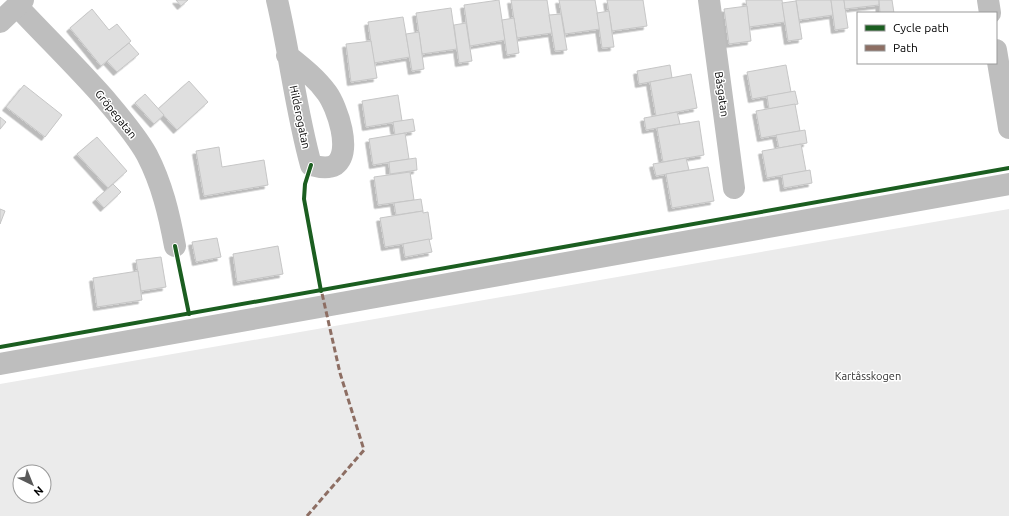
<svg xmlns="http://www.w3.org/2000/svg" width="1009" height="516" viewBox="0 0 1009 516" font-family="Ubuntu,sans-serif">
	<defs>
		<filter id="shadow"><feDropShadow dx="-3.5" dy="3.5" stdDeviation="0" flood-color="#0004"/></filter>
	</defs>
	<rect width="100%" height="100%" fill="#fff"/>
	<path fill="#ebebeb" fill-rule="evenodd" d="M1009,209V516H0V384ZM20,472H44V496H20Z"/>
	<g fill="#dfdfdf" stroke="#c6c6c6" filter="url(#shadow)">
		<polygon points="176,0 188,0 181,6"/>
		<polygon points="499,0 505,40 470,46 464,5"/>
		<polygon points="511,0 547,0 552,33 517,38"/>
		<polygon points="559,0 595,0 600,29 565,34"/>
		<polygon points="607,0 643,0 647,26 612,31"/>
		<polygon points="746,0 782,0 785,22 749,27"/>
		<polygon points="796,0 831,0 833,15 799,20"/>
		<polygon points="831,0 844,0 848,28 835,30"/>
		<polygon points="844,0 879,0 879,5 845,9"/>
		<polygon points="879,0 892,0 894,13 880,13"/>
		<polygon points="796,1 802,39 788,41 782,3"/>
		<polygon points="747,6 751,41 729,44 724,9"/>
		<polygon points="451,8 457,49 422,54 416,13"/>
		<polygon points="92,9 109,30 117,24 131,41 101,66 70,28"/>
		<polygon points="609,11 614,47 602,48 597,13"/>
		<polygon points="561,14 567,50 555,51 549,15"/>
		<polygon points="403,17 410,57 374,63 368,22"/>
		<polygon points="514,18 519,53 507,55 502,20"/>
		<polygon points="466,23 472,61 459,63 454,25"/>
		<polygon points="419,32 424,69 412,71 406,34"/>
		<polygon points="371,41 377,78 351,82 346,44"/>
		<polygon points="129,43 139,54 117,72 107,61"/>
		<polygon points="670,65 672,78 639,84 637,71"/>
		<polygon points="786,65 791,92 752,99 747,72"/>
		<polygon points="691,74 697,108 656,116 650,82"/>
		<polygon points="189,81 208,102 177,130 158,109"/>
		<polygon points="24,85 62,115 45,137 6,107"/>
		<polygon points="795,91 798,104 769,109 767,96"/>
		<polygon points="145,94 164,115 154,124 135,103"/>
		<polygon points="398,95 402,121 366,127 362,101"/>
		<polygon points="795,104 800,131 761,138 756,111"/>
		<polygon points="677,112 680,124 646,130 644,118"/>
		<polygon points="0,117 6,122 0,129"/>
		<polygon points="413,119 415,131 395,135 393,122"/>
		<polygon points="699,121 704,155 663,162 657,128"/>
		<polygon points="805,130 807,143 779,148 776,135"/>
		<polygon points="405,133 409,159 373,165 369,139"/>
		<polygon points="97,137 127,171 108,188 77,154"/>
		<polygon points="801,144 806,171 767,178 762,151"/>
		<polygon points="219,147 222,167 264,160 268,185 204,196 196,151"/>
		<polygon points="416,158 417,170 390,174 389,162"/>
		<polygon points="686,158 689,170 656,176 653,164"/>
		<polygon points="708,167 714,201 672,208 666,174"/>
		<polygon points="810,170 812,183 784,188 782,175"/>
		<polygon points="410,172 414,200 378,205 374,177"/>
		<polygon points="113,184 121,192 104,208 96,199"/>
		<polygon points="421,199 423,211 396,215 394,203"/>
		<polygon points="0,209 5,211 0,224"/>
		<polygon points="423,211 423,213 428,212 432,239 385,247 380,218"/>
		<polygon points="217,238 221,257 196,262 192,242"/>
		<polygon points="429,239 432,252 405,257 403,244"/>
		<polygon points="278,246 283,274 237,282 233,254"/>
		<polygon points="161,257 166,287 141,291 136,260"/>
		<polygon points="138,271 142,300 97,307 93,278"/>
	</g>
	<g fill="none" stroke-linecap="round" stroke-linejoin="round">
		<g stroke="#bebebe" stroke-width="22">
			<path d="M277,0C290,55 296,111 311,165C318,167 328,169 335,165C353,152 337,107 327,93C316,78 302,67 287,55"/>
			<polyline points="709,0 734,188"/>
			<polyline points="988,0 990,13"/>
			<path d="M17,6C46,37 77,67 105,99C120,117 136,135 147,155C162,184 169,214 175,246"/>
			<polyline points="0,22 23,0"/>
			<polyline points="996,50 1009,128"/>
			<polyline points="0,364 1009,184"/>
		</g>
		<polyline stroke="#8d6e63" stroke-width="3" stroke-dasharray="6 3" stroke-linecap="butt" points="307,516 364,450 340,373 321,289"/>
		<g stroke="#fff" stroke-width="6">
			<g id="cycleway">
				<polyline points="311,165 305,184 304,199 321,291"/>
				<polyline points="175,246 189,314"/>
				<polyline points="0,347 1009,168"/>
			</g>
		</g>
		<use href="#cycleway" stroke="#1b5e20" stroke-width="4"/>
	</g>
	<g text-anchor="middle" stroke-width="3" stroke-linejoin="round" paint-order="stroke">
		<g font-size="11" fill="#000" stroke="#fff">
			<text transform="translate(722 94) rotate(82)" y="4">Båsgatan</text>
			<text transform="translate(116 114) rotate(51)" y="4">Gröpegatan</text>
			<text transform="translate(300 117) rotate(78)" y="4">Hilderogatan</text>
		</g>
		<g font-size="11" fill="#323232" stroke="#fff">
			<text x="868" y="380">Kartåsskogen</text>
		</g>
	</g>
	<rect x="857" y="12" width="140" height="52" fill="#ffffff" stroke="#999999"/>
	<rect x="865" y="25" width="20" height="6" fill="#1b5e20" stroke="#999999"/>
	<text x="893" y="32" font-size="12" fill="#000000">Cycle path</text>
	<rect x="865" y="45" width="20" height="6" fill="#8d6e63" stroke="#999999"/>
	<text x="893" y="52" font-size="12" fill="#000000">Path</text>
	<g transform="translate(32 484) rotate(137)"><circle r="19" fill="#ffffff" stroke="#999999"/>
	<path d="M0-3L7 15L0 10L-7 15Z" fill="#595959"/>
	<text y="-6" font-size="11" font-weight="bold" text-anchor="middle" fill="#000000">N</text>
	</g>
</svg>
